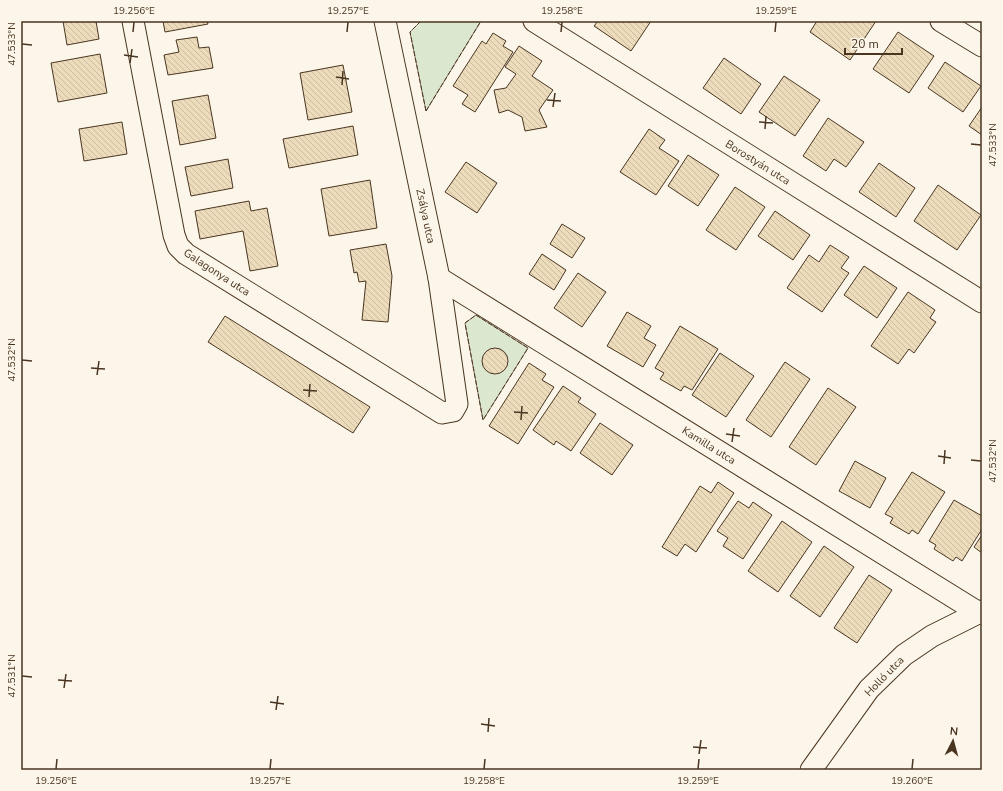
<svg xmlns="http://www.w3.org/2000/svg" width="1003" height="791" viewBox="0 0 1003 791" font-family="'Nunito Sans',sans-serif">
	<defs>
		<pattern id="building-back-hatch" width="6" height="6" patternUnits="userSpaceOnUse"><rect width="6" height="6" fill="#ecdcbc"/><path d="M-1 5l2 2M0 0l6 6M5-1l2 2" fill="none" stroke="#ccbda1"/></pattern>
	</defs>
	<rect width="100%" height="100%" fill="#fbf6e9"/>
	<g fill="#dce7d0" stroke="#887966">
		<polygon points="421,21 481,21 426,111 410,32"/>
		<polygon points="476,315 528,348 483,420 465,323"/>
	</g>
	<g fill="url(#building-back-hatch)" stroke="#4a3520">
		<polygon points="63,21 96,21 99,39 67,45"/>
		<polygon points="163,21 207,21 208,24 165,32"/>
		<polygon points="598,21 651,21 631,51 594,26"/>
		<polygon points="817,21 876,21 850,60 810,32"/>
		<polygon points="898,32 934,56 909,93 873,69"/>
		<polygon points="493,33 506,41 503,46 513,52 475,112 462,104 468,95 453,86 482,41 486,44"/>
		<polygon points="197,37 199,48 209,47 213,68 168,75 164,55 179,52 176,40"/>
		<polygon points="519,46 542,61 532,76 553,90 539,110 547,127 525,131 522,117 508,110 499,113 494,90 506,88 516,74 505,67"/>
		<polygon points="100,54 107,93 58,102 51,63"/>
		<polygon points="724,58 761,84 741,114 703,88"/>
		<polygon points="945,62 981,86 963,112 928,88"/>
		<polygon points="343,65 352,112 308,120 300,73"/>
		<polygon points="784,76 820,100 795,136 759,112"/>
		<polygon points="208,95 216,138 180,145 172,101"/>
		<polygon points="982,107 982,135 969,126"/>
		<polygon points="828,118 864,142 846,167 834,159 826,171 803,156"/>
		<polygon points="122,122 127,154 84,161 79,129"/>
		<polygon points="353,126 358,155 289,168 283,139"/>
		<polygon points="649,129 665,140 659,148 679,161 656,195 620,172"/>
		<polygon points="688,155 719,175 698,206 668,186"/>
		<polygon points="228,159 233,188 191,196 185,167"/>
		<polygon points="466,162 497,183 477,213 445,192"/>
		<polygon points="879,163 915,188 896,217 859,192"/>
		<polygon points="370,180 377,228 329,236 321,189"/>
		<polygon points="938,185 981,215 957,250 914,221"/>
		<polygon points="735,187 765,207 736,250 706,230"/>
		<polygon points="249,201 251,211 267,208 278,266 250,271 243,231 200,239 195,211"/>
		<polygon points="775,211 810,235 793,260 758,236"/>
		<polygon points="562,224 585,238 572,258 550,244"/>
		<polygon points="386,244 392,276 388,322 362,320 366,281 359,282 357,272 354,273 350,250"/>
		<polygon points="830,245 849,257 841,268 849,273 822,312 787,288 809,255 819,262"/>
		<polygon points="542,254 566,270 554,290 529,274"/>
		<polygon points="864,266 897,288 877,318 844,295"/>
		<polygon points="578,273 606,292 582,327 554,308"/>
		<polygon points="908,292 935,310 930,318 936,322 914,353 909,349 898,364 871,346"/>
		<polygon points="627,312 651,326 644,338 656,345 643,367 607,346"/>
		<polygon points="225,316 370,407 353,433 208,342"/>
		<polygon points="680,326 718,349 692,390 684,386 681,391 660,379 664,373 655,368"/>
		<circle cx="495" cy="361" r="13"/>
		<polygon points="720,353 754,376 726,417 692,395"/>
		<polygon points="785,362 810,379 771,437 746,420"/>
		<polygon points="529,363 546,374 542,380 554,387 518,444 489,426"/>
		<polygon points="563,386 581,398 578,402 596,414 571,451 556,441 554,445 533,430"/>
		<polygon points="828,388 856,407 816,465 789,447"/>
		<polygon points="600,423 633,445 612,475 580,453"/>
		<polygon points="855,461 886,478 870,508 839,491"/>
		<polygon points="912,472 945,492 918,534 912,530 909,534 890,523 893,518 885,514"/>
		<polygon points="718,482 734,493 696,552 685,544 677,556 662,547 700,486 711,493"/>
		<polygon points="954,500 982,516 982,529 962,561 956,557 953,561 934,549 936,545 929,541"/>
		<polygon points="738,501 749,508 753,502 772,515 743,559 723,546 728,538 717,531"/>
		<polygon points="782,521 812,542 778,592 748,571"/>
		<polygon points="982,535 982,553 974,547"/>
		<polygon points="824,546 854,567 820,617 790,596"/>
		<polygon points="869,575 892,590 857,643 834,628"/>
	</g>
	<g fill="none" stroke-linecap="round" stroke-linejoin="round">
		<g stroke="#4a3520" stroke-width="23">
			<g id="minor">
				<polyline points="133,21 174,235 178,246 186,254 442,413 453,411 457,404 439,278 385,21"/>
				<polyline points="534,21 982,302"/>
				<polyline points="941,21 982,46"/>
				<polyline points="439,278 979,613"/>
				<polyline points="811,770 869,689 904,655 932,636 982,611"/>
			</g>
		</g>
		<use href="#minor" stroke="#fbf6e9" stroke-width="21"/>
		<g stroke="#4a3520" stroke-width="1" stroke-dasharray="5 2" stroke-linecap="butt">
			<polyline points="421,21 410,32 426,111"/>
			<polyline points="426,111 481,21"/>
			<polygon points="476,315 528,348 483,420 465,323"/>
		</g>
	</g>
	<path fill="none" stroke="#4a3520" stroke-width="1.5" d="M133,32L134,22M347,32L348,22M561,32L562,22M775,32L776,22M22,44L32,45M124,55L138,57M130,63L132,49M336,77L349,79M342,85L343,71M547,100L561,101M553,107L555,93M759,122L773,123M765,129L766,116M971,144L981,145M22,360L32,361M91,368L105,369M97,375L99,361M303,390L317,391M309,397L310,384M514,412L528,413M521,420L522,406M726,434L740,436M732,442L734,428M938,456L951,458M971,460L981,461M944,464L945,450M22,676L32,677M58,680L72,681M64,688L66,674M270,702L284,704M276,710L278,696M481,724L495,726M488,732L489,718M693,747L707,748M699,754L701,740M56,769L57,759M270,769L271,759M484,769L485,759M698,769L699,759M912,769L913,759"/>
	<g text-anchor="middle" stroke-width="3" stroke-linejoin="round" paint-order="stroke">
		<g font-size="11" fill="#4a3520" stroke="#fbf6e9">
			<text transform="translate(758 162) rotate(32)" y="4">Borostyán utca</text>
			<text transform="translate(426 216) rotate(78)" y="4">Zsálya utca</text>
			<text transform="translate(217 272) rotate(33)" y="4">Galagonya utca</text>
			<text transform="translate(709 445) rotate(32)" y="4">Kamilla utca</text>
			<text transform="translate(884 676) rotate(-46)" y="4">Holló utca</text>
		</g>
	</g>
	<rect width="1003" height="791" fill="none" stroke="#fbf6e9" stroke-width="44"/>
	<g transform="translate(953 741) rotate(6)" stroke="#fbf6e9" stroke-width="3" paint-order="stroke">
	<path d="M0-3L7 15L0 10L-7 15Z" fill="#4a3520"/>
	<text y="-6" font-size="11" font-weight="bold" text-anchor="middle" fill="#4a3520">N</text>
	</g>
	<path d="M845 48v6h57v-6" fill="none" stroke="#4a3520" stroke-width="2"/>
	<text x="851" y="48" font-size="12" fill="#4a3520" stroke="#fbf6e9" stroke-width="3" paint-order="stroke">20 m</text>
	<rect x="22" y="22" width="959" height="747" fill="none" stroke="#4a3520" stroke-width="1.5"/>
	<g font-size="10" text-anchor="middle" fill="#4a3520">
		<text x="134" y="14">19.256°E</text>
		<text x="348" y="14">19.257°E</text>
		<text x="562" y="14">19.258°E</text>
		<text x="776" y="14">19.259°E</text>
		<text transform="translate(11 44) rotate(-90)" y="4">47.533°N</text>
		<text transform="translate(992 145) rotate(-90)" y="4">47.533°N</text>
		<text transform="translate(11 360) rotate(-90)" y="4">47.532°N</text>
		<text transform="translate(992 461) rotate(-90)" y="4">47.532°N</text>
		<text transform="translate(11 676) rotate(-90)" y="4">47.531°N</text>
		<text x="56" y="784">19.256°E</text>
		<text x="270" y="784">19.257°E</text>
		<text x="484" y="784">19.258°E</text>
		<text x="698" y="784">19.259°E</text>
		<text x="912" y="784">19.260°E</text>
	</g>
</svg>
